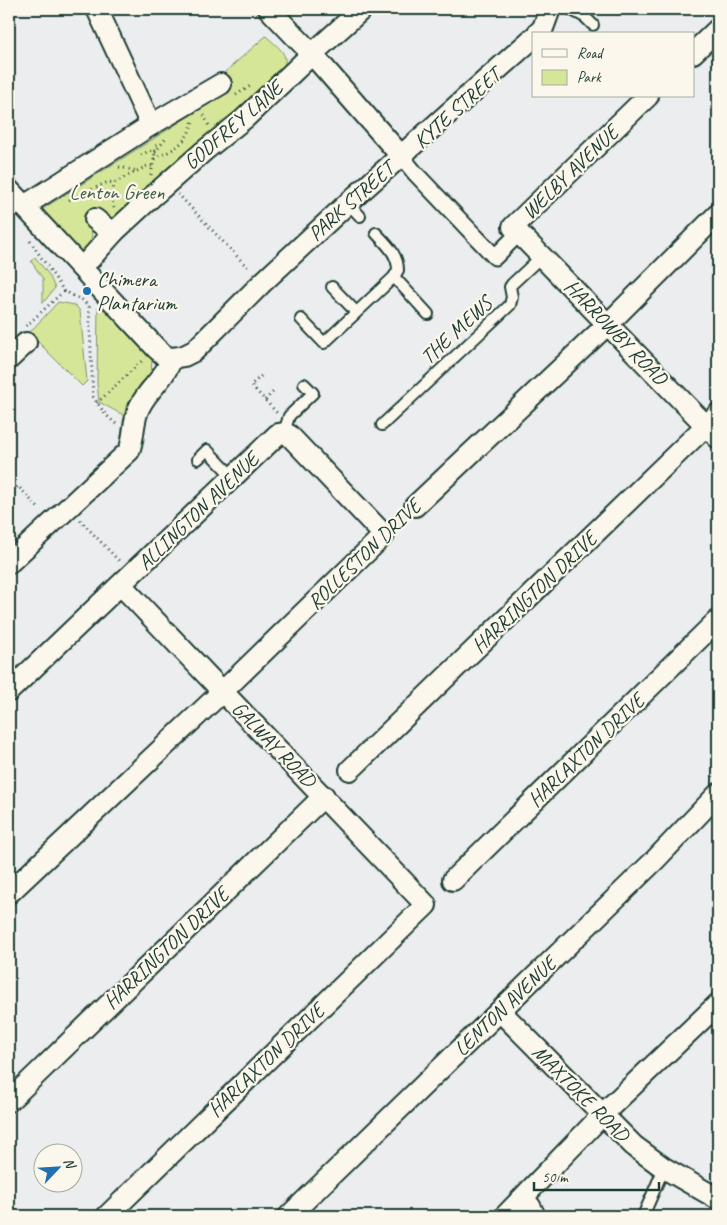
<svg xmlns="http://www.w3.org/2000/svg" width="727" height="1225" viewBox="0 0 727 1225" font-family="Caveat,sans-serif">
	<rect width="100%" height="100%" fill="#ebedee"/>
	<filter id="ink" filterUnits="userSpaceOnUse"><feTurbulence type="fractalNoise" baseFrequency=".02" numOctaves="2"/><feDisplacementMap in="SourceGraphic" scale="10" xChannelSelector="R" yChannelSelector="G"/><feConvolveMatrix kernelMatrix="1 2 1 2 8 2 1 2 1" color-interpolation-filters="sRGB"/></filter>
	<g filter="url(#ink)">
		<g fill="#d6e699" stroke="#7a9266">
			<path d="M266,36C275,45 291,54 283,68L128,215L118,220L94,211L89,219C96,241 89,246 76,263L33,215L229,91L225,72Z"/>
			<polygon points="35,257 49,275 55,288 43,303 43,279 31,261"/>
			<polygon points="58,302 75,305 80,311 87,381 82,386 29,333"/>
			<polygon points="98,307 109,312 152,359 151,373 141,383 126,406 125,416 99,402 97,383"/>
		</g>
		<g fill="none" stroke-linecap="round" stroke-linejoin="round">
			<g stroke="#1f3d34" stroke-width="14">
				<g id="service">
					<polyline points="570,9 585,17 593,25"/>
					<polyline points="348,203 360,216"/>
					<polyline points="394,277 428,314"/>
					<polyline points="332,287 356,312"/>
					<path d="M301,319L324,343L394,277L398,270C398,254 386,244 376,233"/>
					<polyline points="382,425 510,305 512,297 510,287 512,284 542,256"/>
					<polyline points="284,433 289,416 313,393 304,384"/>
					<polyline points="198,459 207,450 233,477"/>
					<polyline points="643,1216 664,1168"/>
				</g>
			</g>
			<g stroke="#1f3d34" stroke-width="19">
				<polyline id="pedestrian" points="402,157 415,173 495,257 519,233"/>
			</g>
			<g stroke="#1f3d34" stroke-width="24">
				<g id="minor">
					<polyline points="269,9 312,54 402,157"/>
					<polyline points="537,34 543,28 550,9"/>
					<polyline points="693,53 718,29"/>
					<polyline points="648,96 513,227 718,438"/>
					<polyline points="151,125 221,84"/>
					<polyline points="9,190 156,348 165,356 172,358 184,356 194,351 262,283 348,203 533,38"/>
					<polyline points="22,205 32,201 151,125 97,9"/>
					<polyline points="95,219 106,228 114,232"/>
					<polyline points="90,259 114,232 154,195 204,151 244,119 312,54 362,9"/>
					<polyline points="9,359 26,343"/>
					<polyline points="415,506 609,323 718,214"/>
					<path d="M9,563L129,451C135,437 132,420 140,406C149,388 164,380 172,358"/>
					<polyline points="9,691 278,434 284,433 289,435 384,535 223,691 9,893"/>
					<polyline points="350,770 718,414"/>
					<polyline points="453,880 718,620"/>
					<polyline points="500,1011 634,1146 664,1168 718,1199"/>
					<polyline points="9,1101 324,796"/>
					<polyline points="522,1199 530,1206 535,1216"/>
					<polyline points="107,1216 426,905 121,585"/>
					<polyline points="289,1216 655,860 718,794"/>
					<polyline points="505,1216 609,1108 718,1004"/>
				</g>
			</g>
			<g stroke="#1f3d34" stroke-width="3" stroke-dasharray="1 4" stroke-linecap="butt">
				<polyline points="236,95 252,85"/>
				<polyline points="204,115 209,126"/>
				<polyline points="141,155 149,151 155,152 167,137"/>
				<path d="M154,159C174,149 187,145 193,120"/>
				<polyline points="119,167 137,171"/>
				<polyline points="151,175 157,142"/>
				<polyline points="178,194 250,270"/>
				<polyline points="69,200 108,182 114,183 147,166 152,166"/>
				<polyline points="114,208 112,201 114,183"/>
				<polyline points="30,241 64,291 82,300 89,307 93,397 106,415 116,424"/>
				<polyline points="26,326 64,291"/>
				<polyline points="261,376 251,385 278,414"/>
				<polyline points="265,400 274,391"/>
				<polyline points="97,403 144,359"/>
				<polyline points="9,494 18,486 40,510"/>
				<polyline points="80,520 119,561"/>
			</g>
			<use href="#service" stroke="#fbf7ec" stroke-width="10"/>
			<use href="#pedestrian" stroke="#fbf7ec" stroke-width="15"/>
			<use href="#minor" stroke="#fbf7ec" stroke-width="20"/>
		</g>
	</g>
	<circle fill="#1f6fb2" stroke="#fbf7ec" stroke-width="2" cx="87" cy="291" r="5"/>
	<g text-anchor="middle" stroke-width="4.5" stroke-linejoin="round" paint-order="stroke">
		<g font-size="21" fill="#1f3d34" stroke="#fbf7ec">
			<text transform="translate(457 108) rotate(-42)" y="7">KYTE STREET</text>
			<text transform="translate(233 125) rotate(-41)" y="7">GODFREY LANE</text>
			<text transform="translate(570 172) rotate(-44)" y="7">WELBY AVENUE</text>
			<text transform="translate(351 201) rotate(-42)" y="7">PARK STREET</text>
			<text transform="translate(456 330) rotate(-43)" y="7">THE MEWS</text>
			<text transform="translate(616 332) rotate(46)" y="7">HARROWBY ROAD</text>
			<text transform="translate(198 511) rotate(-44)" y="7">ALLINGTON AVENUE</text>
			<text transform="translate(364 554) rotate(-44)" y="7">ROLLESTON DRIVE</text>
			<text transform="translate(534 592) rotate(-44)" y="7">HARRINGTON DRIVE</text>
			<text transform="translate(274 744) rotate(46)" y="7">GALWAY ROAD</text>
			<text transform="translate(586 750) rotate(-44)" y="7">HARLAXTON DRIVE</text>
			<text transform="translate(166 948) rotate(-44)" y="7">HARRINGTON DRIVE</text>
			<text transform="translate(505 1006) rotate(-44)" y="7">LENTON AVENUE</text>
			<text transform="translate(266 1060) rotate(-44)" y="7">HARLAXTON DRIVE</text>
			<text transform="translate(581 1093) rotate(45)" y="7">MAXTOKE ROAD</text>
		</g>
		<g font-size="21" fill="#445f48" stroke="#fbf7ec">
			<text x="117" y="199">Lenton Green</text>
		</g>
		<g font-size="21" fill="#1f3d34" stroke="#fbf7ec" text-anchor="start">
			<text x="97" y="286">Chimera<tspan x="97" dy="24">Plantarium</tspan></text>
		</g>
	</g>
	<rect width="727" height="1225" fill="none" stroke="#fbf7ec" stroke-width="30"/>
	<rect x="15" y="15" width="697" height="1195" fill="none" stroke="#1f3d34" stroke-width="2" filter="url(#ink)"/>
	<rect x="532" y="32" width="162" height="65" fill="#fbf7ec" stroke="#a3ada2"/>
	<rect x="542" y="49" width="25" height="8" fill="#fbf7ec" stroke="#a3ada2"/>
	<text x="577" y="58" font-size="15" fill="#1f3d34">Road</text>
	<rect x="542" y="70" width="25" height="15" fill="#d6e699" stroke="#a3ada2"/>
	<text x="577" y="82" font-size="15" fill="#1f3d34">Park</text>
	<g transform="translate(58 1168) rotate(65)"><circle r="24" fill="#fbf7ec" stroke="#a3ada2"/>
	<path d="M0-4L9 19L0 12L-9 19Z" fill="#1f6fb2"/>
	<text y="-8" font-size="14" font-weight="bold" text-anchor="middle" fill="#1f3d34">N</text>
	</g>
	<path d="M534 1182v8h125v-8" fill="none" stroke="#1f3d34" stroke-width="2.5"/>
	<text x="542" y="1182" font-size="15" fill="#1f3d34" stroke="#fbf7ec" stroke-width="4" paint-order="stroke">50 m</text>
</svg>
